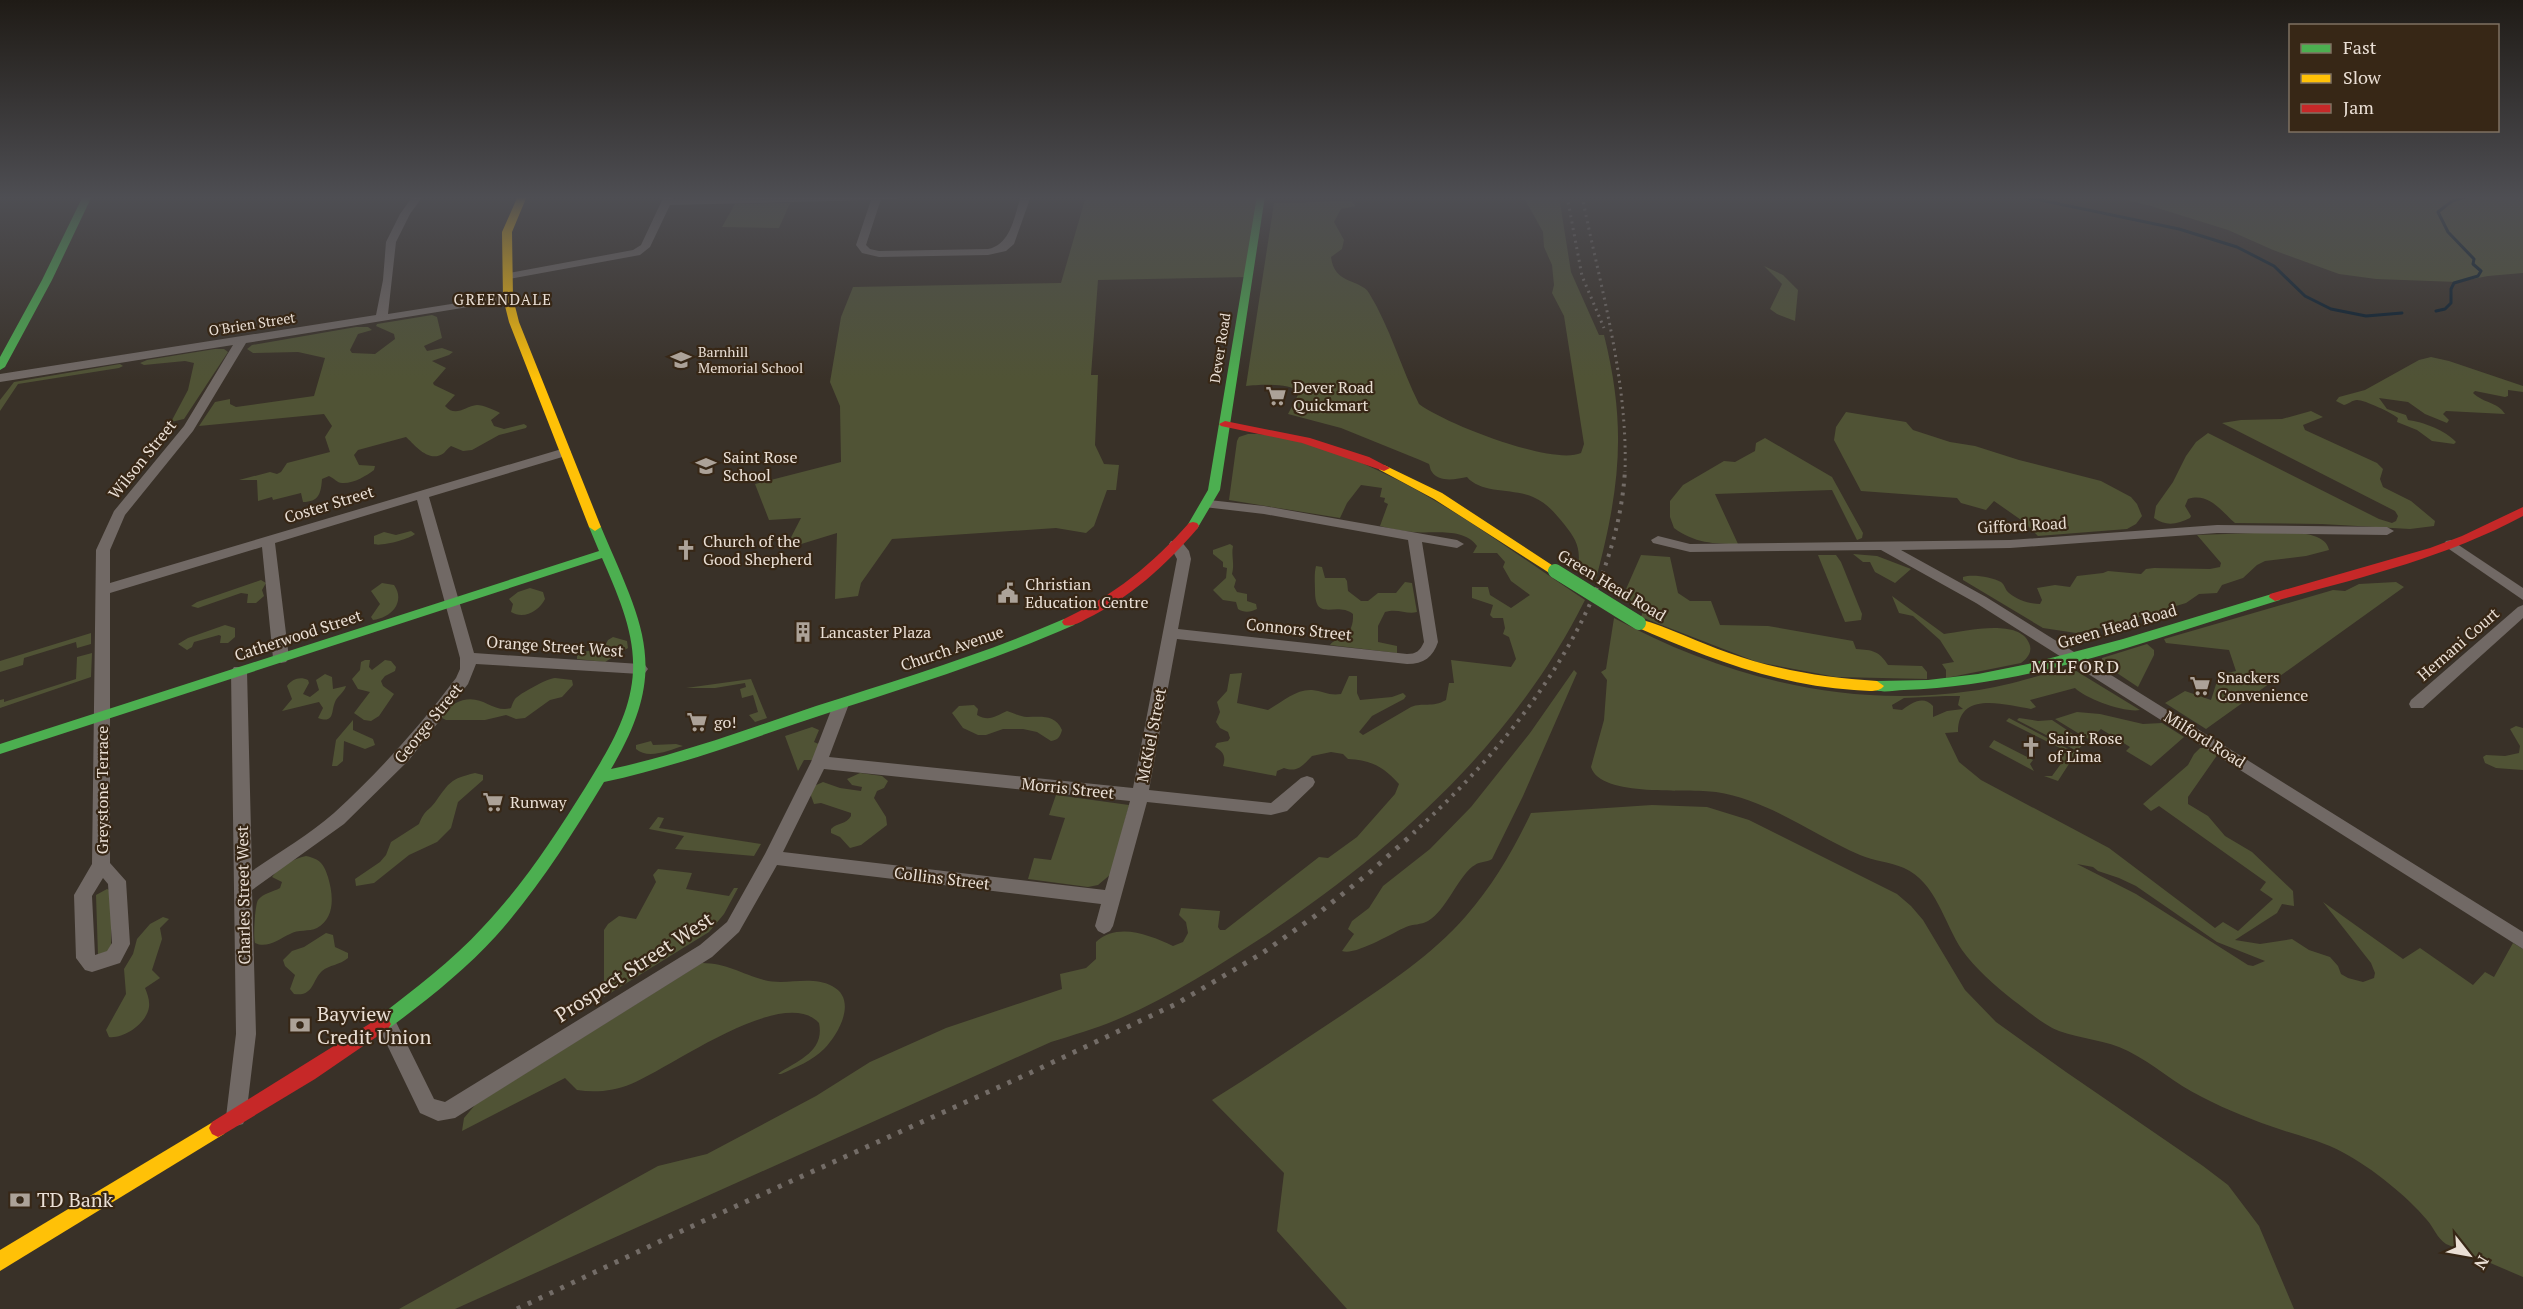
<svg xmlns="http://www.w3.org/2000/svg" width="2523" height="1309" viewBox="0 0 2523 1309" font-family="'PT Serif',serif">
	<rect width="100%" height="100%" fill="#393128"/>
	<g fill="#505335" fill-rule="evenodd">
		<polygon points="1086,196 1261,196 1248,277 1098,280 1091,375 1098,375 1095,445 1104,464 1119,465 1116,490 1107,490 1094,526 1086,533 1056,528 892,539 861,583 858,596 835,599 837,533 785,549 801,518 769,520 755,484 841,462 840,406 830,382 841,317 853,287 1061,283"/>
		<path d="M1523,196H1559L1571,272L1599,335H1604C1627,427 1620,488 1596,579L1578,567C1581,548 1576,539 1564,524C1555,513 1547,503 1533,497C1513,488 1481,494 1467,477C1457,479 1439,483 1432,472C1430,470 1430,466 1429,464L1420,460L1341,428L1288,414L1299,393C1291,382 1259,385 1246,386L1274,203L1351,201L1356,206L1341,209L1334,222L1344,240L1342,249L1331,257C1334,285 1361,279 1369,293C1390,327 1401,368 1419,404C1444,423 1552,466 1581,453L1584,444L1564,316L1552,293L1554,285L1552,265L1544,247L1543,232Z"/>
		<polygon points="2109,196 2523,196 2523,273 2488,276 2457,282 2376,279 2339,274 2273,250 2228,230 2151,206"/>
		<polygon points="790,203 779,228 722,227 735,204"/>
		<polygon points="1764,266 1783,275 1798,290 1795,321 1777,314 1770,309 1782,284"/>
		<path d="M432,315L437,317L442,338L424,346L427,351L442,348L453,352L449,355L432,361L446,368L433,383L434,385L455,395L445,406C456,418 465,406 477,405C483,405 495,410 500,413L491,420L494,426L504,429L524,424L527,426L526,428L499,435L472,450L463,451L451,446C448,448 446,451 444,453C429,464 415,445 406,437L358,450L354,455L359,465L375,466L374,470C366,476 353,484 342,483C337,483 334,478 329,476L322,479C321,493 319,502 303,502L301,493L273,500L272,497L258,501L257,480H239L270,472L277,474L281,472L287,463L330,452L325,437L332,426L324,414L199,426L215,402L230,399V404L236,407L314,396L325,358L298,352L253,353L247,349L252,345L356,327H368L372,330L358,334L350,350L352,353L375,354L395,339L394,334L376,326L377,324Z"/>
		<polygon points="215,349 224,349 228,352 184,419 171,422 188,390 194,363 185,361 144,365 140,363 147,360"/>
		<path d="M2431,357L2449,361L2523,386V392L2508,390V396L2505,397L2475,391L2473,393C2483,403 2498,402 2505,414L2446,411L2443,414L2449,420L2447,423L2425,414L2408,402L2379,398L2387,409L2406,415L2408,420C2423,422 2445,430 2456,442L2454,444L2432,441L2417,430L2397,422L2398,418C2392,413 2365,400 2357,400C2352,400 2349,404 2344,405L2336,401L2339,397L2365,390L2419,360Z"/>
		<polygon points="120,364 123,366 119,368 18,384 0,411 0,400 14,382"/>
		<path d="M2311,411L2323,417L2303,425L2305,430L2377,463L2383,469L2380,479L2383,487L2411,501L2435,521L2434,526L2410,529L2322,524L2235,523C2221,511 2209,492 2188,499L2185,506L2191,516L2190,518C2178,524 2166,527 2154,518L2156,506L2173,482L2186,456L2196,442L2208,433L2379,519L2392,523L2396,521L2398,516L2395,511L2222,423L2241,420L2282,419Z"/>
		<polygon points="1846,412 1906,422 1913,430 1950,442 1975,446 2019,460 2101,481 2131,497 2137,504 2142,516 2136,524 2127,529 2038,536 2024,522 1994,501 1986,510 1961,503 1957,498 1861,491 1834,440 1836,427"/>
		<path d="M1248,434C1268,433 1288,439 1307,444C1410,472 1497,542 1585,600C1514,742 1396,848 1266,935C1218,966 1169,998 1116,1020C1095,1029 1073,1035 1051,1042L455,1309H399L658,1166L707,1154L816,1096L870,1062L946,1028L1062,989L1060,974L1086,968L1096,959V942C1118,922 1149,935 1173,946L1183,942L1188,933L1186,922L1179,915L1181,908L1220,911L1218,927L1220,930H1225L1319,857L1328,858L1357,837L1395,794L1399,784C1384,767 1371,760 1348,759L1343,754L1331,752L1312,756C1303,765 1298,773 1284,768L1277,771L1276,776L1223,766C1226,757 1224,752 1215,747L1217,743L1228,741L1230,738L1228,732L1220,728L1216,722L1220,712L1217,702L1227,691L1230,674L1242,673L1237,703L1268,710C1282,702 1296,689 1312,690C1323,691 1329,696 1341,694L1349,676H1357V693L1360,700L1392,697L1403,693L1406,696L1404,699L1372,716L1359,732L1363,735L1411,707C1423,702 1432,708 1446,700L1449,683H1454L1451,660L1511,667L1516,659L1509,637L1503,634L1505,628L1503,618H1493L1490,615L1493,605L1472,598V587H1488L1490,595L1511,608L1530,595L1511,581L1503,567L1505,562L1497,553H1473L1477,546C1463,527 1433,534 1413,532C1402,531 1391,529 1380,526L1388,504L1384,502L1385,498L1380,497L1382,488L1361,485L1347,503L1340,518L1229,500L1237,441L1239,437Z"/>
		<path d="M1765,438L1832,477L1863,533L1862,538L1857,540L1832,490L1715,494L1738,544C1714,544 1694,543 1674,528L1670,517V501L1683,485L1724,461L1735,462L1755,451L1756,443Z"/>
		<path d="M411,531L415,534C410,539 380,547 374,544V536L384,532L396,535Z"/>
		<path d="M2254,533C2272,533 2325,527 2329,550L2306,556L2265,561L2257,565L2243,578L2222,585L2217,593L2199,594L2186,603L2107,627L2076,633L2043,628L1963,580V577C1972,574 1992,577 2001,582C2005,585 2005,590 2009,593C2017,600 2030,604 2040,604L2042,600L2037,588L2055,585L2070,587L2077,576L2103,573L2108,571L2141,574L2146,569L2154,568L2210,569L2220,567L2221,563L2197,535Z"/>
		<path d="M1230,544L1233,546C1231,556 1235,564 1232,574L1236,580L1234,587L1237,592L1247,594V601L1256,604L1257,609C1251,612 1244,613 1238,609L1236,602L1223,600L1213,590L1226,578L1227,568L1223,567V562L1213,554V550Z"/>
		<polygon points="1853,554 1877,556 1911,569 1895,583 1875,572 1870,562 1863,562"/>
		<path d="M1641,555L1670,557L1678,593L1690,601H1711L1720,625L1768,626L1853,641L1856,649C1873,650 1879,651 1888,665L1922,666L1927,672V679L1836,677L1757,662L1641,617L1644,608L1623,596Z"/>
		<polygon points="1818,555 1836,555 1841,562 1862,614 1861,620 1845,622"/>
		<path d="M1316,566L1322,567L1325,578H1345L1347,581L1348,591L1361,601H1368L1378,593H1396L1405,582L1412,583L1417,612C1407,615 1398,608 1385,612L1378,626V642L1397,646V653L1330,645C1339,634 1354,638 1353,614C1336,601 1315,623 1315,591C1315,582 1314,574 1316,566Z"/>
		<polygon points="261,580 266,583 262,590 264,596 256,603 247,603 248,594 241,593 198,608 191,606 197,602"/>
		<polygon points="2396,582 2404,587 2206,729 2165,703 2185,691 2211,700 2219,675 2236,671 2229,650 2166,643 2164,639 2333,590 2345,591 2359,584"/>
		<path d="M382,583L394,585C406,602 391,618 373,620L371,617L380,604L371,591Z"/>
		<path d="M530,588L543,592L545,599C539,611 524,620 511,612L513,604L509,599L518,592Z"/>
		<path d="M1892,596L1944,634C1965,631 2019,618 2029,643C2033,651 2028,658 2021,663L1946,678V670L1942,664L1954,662L1940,640L1913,616L1899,613Z"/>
		<path d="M1614,618C1723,677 1846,709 1971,691C2003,687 2033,677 2064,669H2073L2140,710C2125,713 2086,699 2075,688L2030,700L2036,707L2031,709C2005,705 1958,690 1958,732L1945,733L1959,762L1981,780L2109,848L2215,928L2223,922L2238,931L2273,899L2260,890L2266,882L2159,806L2151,811L2143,804L2188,765L2194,754L2200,748H2208L2218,754L2188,797V804L2208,816L2225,836L2252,852L2293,891L2294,906L2282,904L2277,913L2235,940L2260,944L2292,939L2309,950L2330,957L2338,966L2341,974L2348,978L2363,982L2374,978L2375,973L2371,963L2323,902L2403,959L2420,948L2473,985L2485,972L2494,977L2513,943L2523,949V1277L2446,1244C2437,1238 2434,1228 2427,1220C2407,1196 2372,1168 2344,1153C2324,1142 2303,1137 2282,1130C2255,1121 2227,1110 2202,1097C2175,1084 2154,1064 2128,1051C2106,1040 2082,1039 2059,1031C2043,1025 2027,1010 2013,1000C1995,986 1975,968 1962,950C1944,923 1936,882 1904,868C1890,862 1874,861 1860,855C1811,834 1769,800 1716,792C1689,788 1600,798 1591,767L1604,720L1607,680L1601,672L1606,669ZM1946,696H1960L1958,705L1963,709L1947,711L1933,717V706C1923,695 1912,703 1902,710L1893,709L1892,705L1904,698ZM2077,864L2093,867L2098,871L2119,878L2136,886L2217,942L2265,961L2253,966L2248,965L2136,894Z"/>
		<polygon points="225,625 235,628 235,637 228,643 220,643 221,636 219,635 194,642 192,647 187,650 178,644 188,638"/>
		<polygon points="91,633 91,644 77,648 76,642 24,658 23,665 0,672 0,661"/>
		<polygon points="613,637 627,641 628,648 605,662 577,659 577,656 583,652 604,648 608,640"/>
		<polygon points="2147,644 2154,650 2154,655 2138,687 2102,663 2102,658"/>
		<polygon points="92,653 91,677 0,708 0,700 4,699 4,702 76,679 77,657"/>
		<polygon points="365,660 370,660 369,667 372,670 385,660 391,661 396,667 395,671 385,676 381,681 383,686 394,694 379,716 371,721 364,720 354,713 370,692 358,689 352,679 360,670 361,662"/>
		<path d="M1574,670L1577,673L1523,796L1492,859C1486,863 1480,861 1475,865C1460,873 1446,911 1428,921C1421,925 1413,924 1406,927C1392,933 1355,956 1342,951L1354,934L1348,929L1352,921L1369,908L1383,886L1430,849L1471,807L1530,733Z"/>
		<path d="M325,674L332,677L333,689L346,686C344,693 337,696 335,702C331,711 335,724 318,718L323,708L319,702L282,711L292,699L287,686C292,679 300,676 308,680L309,683L303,694L310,697L319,690L316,680Z"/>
		<path d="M555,678L572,680L573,685L562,697L550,700L525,718L516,719L506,715L485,720H446L442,718C443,711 448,707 454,704C480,689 491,714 511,708C512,705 513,702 515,699C519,694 548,678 555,678Z"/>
		<polygon points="751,679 767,718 755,722 749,715 758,712 753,695 742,698 740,689 746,687 745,683 715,688 686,688"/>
		<path d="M974,705L978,709L977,715C989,722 996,716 1007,711C1014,713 1020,717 1027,717C1041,717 1055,714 1062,730C1060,737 1058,740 1051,741L1037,732L1023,729H1003L986,735H978L963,728L952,713L959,706Z"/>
		<polygon points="2077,712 2100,714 2143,724 2162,723 2184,737 2151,766 2126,751 2130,747 2101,729 2090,739 2086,738 2055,719"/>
		<polygon points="2009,718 2076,753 2058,781 2044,776 2052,776 2063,761 2056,757 2062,749 2006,721"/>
		<polygon points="2019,718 2038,721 2052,720 2085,742 2077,751 2017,720"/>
		<polygon points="353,720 353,730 373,739 375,745 365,749 344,741 343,761 337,766 332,766 336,740"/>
		<polygon points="2516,726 2523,728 2523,770 2496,768 2485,763 2483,757 2486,755 2505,756 2519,753 2520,746 2510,729"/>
		<polygon points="812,727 819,730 814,742 821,745 813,760 804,760 798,771 785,736"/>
		<polygon points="1994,740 2033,760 2030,764 2034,771 1989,747"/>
		<path d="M651,741L653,745L676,744L683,746C670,750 648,760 636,749V745Z"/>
		<path d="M475,773L483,775V780L458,802L451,828L437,842L409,855L374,883L356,886L355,879L380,862L386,855L391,842L419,824C425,809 428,812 436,801C450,782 450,779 475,773Z"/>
		<path d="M860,773L882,776L888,781L884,788L877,791L874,798L886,817L887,825L861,845L850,848L840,837L831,833V829C838,822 846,825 851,816V813L821,803L814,804L810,793L812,787L823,782L840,788L861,791L862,787L852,785L847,779Z"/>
		<polygon points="1056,795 1129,805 1111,874 1098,885 1088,887 1028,879 1034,858 1051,860 1065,818 1049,815"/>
		<path d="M1652,805L1707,807L1749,820L1897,894L1911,906L1923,920L1965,990L1996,1022L2066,1072L2203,1166L2228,1185L2259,1226L2294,1309H1347L1277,1231L1284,1173L1212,1100C1257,1072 1301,1042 1345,1013C1388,984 1432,955 1466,916C1493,885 1513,851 1531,813Z"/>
		<polygon points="658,817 664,818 659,828 761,844 754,856 675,849 684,836 649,829"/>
		<path d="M306,856C320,859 324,864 328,877C333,894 336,917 317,928C309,932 298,929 290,934C279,939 267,949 255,943C253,937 255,905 258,900C263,893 273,892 280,888L282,882L272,877C280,866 293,859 306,856Z"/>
		<polygon points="658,869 692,873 686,889 729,896 734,888 738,888 724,914 709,932 604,997 604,930 608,924 619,916 636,919 656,882 653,875"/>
		<polygon points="107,889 111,891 111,947 107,952 98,955 96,895"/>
		<path d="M163,917L169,919L160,928L162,939L152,970L160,978L145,988C147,993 150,1000 149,1007C147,1023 124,1039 109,1037L106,1030L126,994L124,969L133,954L137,939L150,924Z"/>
		<path d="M326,933L333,935L335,947L348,953V958C340,965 329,965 322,971C312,980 314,997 294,994L290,989L295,975L285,966L283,960L292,951L304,947Z"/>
		<path d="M702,963C726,963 742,974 764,980C786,986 810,975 832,986C858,999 839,1034 824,1049C813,1060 795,1068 781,1074H778C798,1060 825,1052 819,1023C783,984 669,1069 631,1084C614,1091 595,1093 577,1090L565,1078L462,1131L464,1118L475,1105Z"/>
	</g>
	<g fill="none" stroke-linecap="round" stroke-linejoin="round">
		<g stroke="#051c2d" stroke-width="3">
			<polyline points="2021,196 2179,229 2237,247 2274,266 2305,296 2331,309 2366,316 2402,313"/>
			<polyline points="2436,311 2445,309 2451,303 2451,289 2454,283 2478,276 2481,271 2473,264 2474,259 2448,232 2438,212 2452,201 2468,196"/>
		</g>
		<g fill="#716965" fill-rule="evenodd">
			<path d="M413,196H423L410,214L396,242L388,314L508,295L512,296V300L246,343L193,431L125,515L110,550V583L565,448L569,449L571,452L569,455L429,497L474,653L640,664L645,665L648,669L645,673L640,674L476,664L468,684L409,760L344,824L252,890L256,1034L246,1117L243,1124L236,1126L229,1124L226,1117L236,1034L231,671L234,667H244L247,671L252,871C279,852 309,835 334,813C380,771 419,727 456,678L460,669V658L417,500L275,543L289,658L286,662L281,663L273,658L262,547L110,593V863L126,881L130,944L120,963L92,972L85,970L76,958L74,895L92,864L96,550L114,511L184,426L233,345L0,382V374L376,315L383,280L386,242L400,214ZM103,878L108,884L112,943L107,951L95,955L92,896Z"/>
			<path d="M664,196H674L673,199L901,196L896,199H881L866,245L870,249L879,251L988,249C1011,244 1014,217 1021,196H1031L1014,244L1006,251L988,255L879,257L862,253L856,245L871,200L670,205L650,247L640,255L509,279L504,276L509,273L633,250L641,245Z"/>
			<path d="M1209,500L1264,506L1457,540L1464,544L1457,548L1422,542L1438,642C1433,657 1424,664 1407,664L1177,639L1149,790L1271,803L1301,778L1307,776L1313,778L1315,782L1313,786L1287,811L1271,815L1147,802L1113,926L1110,931L1104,934L1098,931L1095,926L1101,904L777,865L739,932L712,957L455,1118L438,1121L420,1113L376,1022L379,1016L386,1013L393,1016L434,1099L445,1102L700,945L727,922L765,854L811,762L835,700H847L849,704L829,757L1133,788L1177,559L1169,544L1171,541H1181L1189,551L1191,559L1178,629L1407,654C1416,654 1420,651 1424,642L1408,540L1264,514L1204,507L1202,504L1204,501ZM824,769L1130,801L1105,890L783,852Z"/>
			<polygon points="2217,525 2387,527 2394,531 2387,535 2217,533 2010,548 1901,550 1986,597 2523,932 2523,949 1976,603 1881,550 1690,552 1653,543 1651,540 1658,536 1690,544 2010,540"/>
			<polygon points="2451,540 2523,588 2523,600 2446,547 2444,544 2446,541"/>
			<polygon points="2523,605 2523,618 2423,708 2411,708 2409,704 2411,700 2518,607"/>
		</g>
		<g fill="#4caf50" fill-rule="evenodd">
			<polygon points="83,196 92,196 52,280 5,367 0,370 0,357 42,280"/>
			<polygon points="1257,196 1265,196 1220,490 1197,529 1193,530 1187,526 1208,490"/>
			<path d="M595,523L601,527C643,626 671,668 611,769C681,754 748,729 816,706C900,679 984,654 1064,619H1074L1076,622L1074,625C993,661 909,686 825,714C752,738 680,766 604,782C572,835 538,889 496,936C464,971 426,1001 388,1029L382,1032L376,1029L373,1024L376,1019C413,990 451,962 483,927C523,885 555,836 585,788C607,752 631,715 633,671C635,632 617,593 602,558L0,754V744L599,551L589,527Z"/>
			<path d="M2275,593L2280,594L2281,597L2280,600C2157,637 2033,686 1904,690C1894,690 1876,695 1870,686L1877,681L1928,680L1978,674L2028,664L2123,639Z"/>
		</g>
		<g fill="#ffc107" fill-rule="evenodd">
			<polygon points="518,196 527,196 512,232 513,298 519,322 601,527 595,531 589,527 509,322 503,298 502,232"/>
			<polygon points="1384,465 1442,493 1561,571 1555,575 1551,574 1434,499 1380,470 1378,468"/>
			<path d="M1639,619C1669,627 1699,643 1729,653C1777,670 1826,678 1877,681L1884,686C1878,694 1863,690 1854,690C1777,685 1704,657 1634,626L1632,623Z"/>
			<polygon points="218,1119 224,1122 227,1128 224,1134 0,1271 0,1250"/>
		</g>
		<g fill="#c62828" fill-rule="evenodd">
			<polygon points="1225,421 1310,438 1369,457 1390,468 1384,471 1302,443 1221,426 1219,424"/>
			<path d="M2523,507V516C2445,558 2359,578 2275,601L2269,597L2270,594L2430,548L2462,536Z"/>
			<path d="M1193,522L1197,523L1199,526L1197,529C1166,565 1130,598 1086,619C1079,623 1072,627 1064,625L1062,622L1064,619C1113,596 1153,564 1189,523Z"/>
			<polygon points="382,1016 388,1019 391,1024 388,1029 315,1079 224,1134 218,1137 212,1134 209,1128 212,1122"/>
		</g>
		<g stroke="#736c67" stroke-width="3" stroke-dasharray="2 4.5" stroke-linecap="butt">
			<polyline points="1567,196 1582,276 1604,328"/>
			<path d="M1582,196C1600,286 1628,379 1625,472"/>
		</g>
		<path stroke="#736c67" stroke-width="4" stroke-dasharray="3 6" stroke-linecap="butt" d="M1413,833C1513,744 1617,610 1625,470"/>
		<polyline stroke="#736c67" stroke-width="5" stroke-dasharray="4 8" stroke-linecap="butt" points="517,1309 701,1222 1030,1073 1176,1004 1261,954 1315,916 1369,873 1415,832"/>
		<polyline stroke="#4caf50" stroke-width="14" points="1555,571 1639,623"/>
	</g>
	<linearGradient id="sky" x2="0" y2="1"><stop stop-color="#1f1b16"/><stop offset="0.52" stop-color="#4e4e53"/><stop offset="1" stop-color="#4e4e53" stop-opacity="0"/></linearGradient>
	<rect width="2523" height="380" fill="url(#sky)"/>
	<defs>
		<g id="school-bare" transform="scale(1.62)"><path d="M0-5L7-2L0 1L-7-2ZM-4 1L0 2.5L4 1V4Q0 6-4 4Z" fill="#aca298" stroke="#372716" stroke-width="2.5" paint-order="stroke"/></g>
		<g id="supermarket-bare" transform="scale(1.62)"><path d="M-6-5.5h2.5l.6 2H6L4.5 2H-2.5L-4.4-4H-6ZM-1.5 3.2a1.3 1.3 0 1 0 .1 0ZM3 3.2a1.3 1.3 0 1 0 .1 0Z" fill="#aca298" stroke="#372716" stroke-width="2.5" paint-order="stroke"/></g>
		<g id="church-bare" transform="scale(1.62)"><path d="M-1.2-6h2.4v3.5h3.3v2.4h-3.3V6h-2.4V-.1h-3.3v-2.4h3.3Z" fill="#aca298" stroke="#372716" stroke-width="2.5" paint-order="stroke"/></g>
		<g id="civic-bare" transform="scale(1.62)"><path d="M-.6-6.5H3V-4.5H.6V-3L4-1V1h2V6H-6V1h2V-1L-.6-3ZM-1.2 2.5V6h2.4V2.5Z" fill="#aca298" stroke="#372716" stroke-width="2.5" paint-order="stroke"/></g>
		<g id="building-bare" transform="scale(1.62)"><path d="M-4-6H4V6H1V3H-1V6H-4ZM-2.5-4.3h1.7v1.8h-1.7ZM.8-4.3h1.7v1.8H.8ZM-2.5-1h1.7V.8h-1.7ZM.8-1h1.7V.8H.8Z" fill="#aca298" stroke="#372716" stroke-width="2.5" paint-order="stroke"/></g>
		<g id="bank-bare" transform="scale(1.62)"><path d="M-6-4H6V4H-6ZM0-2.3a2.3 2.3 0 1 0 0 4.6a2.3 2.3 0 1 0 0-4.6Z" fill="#aca298" stroke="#372716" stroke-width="2.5" paint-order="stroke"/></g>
	</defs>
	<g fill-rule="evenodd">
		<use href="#school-bare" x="681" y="360"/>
		<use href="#supermarket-bare" x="1276" y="396"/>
		<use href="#school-bare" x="706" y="466"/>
		<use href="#church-bare" x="686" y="550"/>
		<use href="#civic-bare" x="1008" y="593"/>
		<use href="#building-bare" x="803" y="632"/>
		<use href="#supermarket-bare" x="2200" y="686"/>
		<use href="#supermarket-bare" x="697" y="722"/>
		<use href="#church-bare" x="2031" y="747"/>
		<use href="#supermarket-bare" x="493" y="802"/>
		<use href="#bank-bare" x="300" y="1025"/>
		<use href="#bank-bare" x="20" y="1200"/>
	</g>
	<g text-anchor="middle" stroke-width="4.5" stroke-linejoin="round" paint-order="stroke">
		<g font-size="14" fill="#eadfd5" stroke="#372716">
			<text transform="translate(252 324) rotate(-9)" y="5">O'Brien Street</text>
			<text transform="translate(1220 348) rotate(-81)" y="5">Dever Road</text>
		</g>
		<g font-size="14" fill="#eadfd5" stroke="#372716" text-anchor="start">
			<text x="698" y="357">Barnhill<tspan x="698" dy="16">Memorial School</tspan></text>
		</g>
		<g font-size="15" letter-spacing="1.5" fill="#eadfd5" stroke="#372716">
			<text x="503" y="305">GREENDALE</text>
		</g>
		<g font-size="16" fill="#eadfd5" stroke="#372716" text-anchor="start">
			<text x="1293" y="393">Dever Road<tspan x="1293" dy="18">Quickmart</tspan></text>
			<text x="723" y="463">Saint Rose<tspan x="723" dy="18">School</tspan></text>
			<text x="703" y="547">Church of the<tspan x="703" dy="18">Good Shepherd</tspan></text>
			<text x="1025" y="590">Christian<tspan x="1025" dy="18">Education Centre</tspan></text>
			<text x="820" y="638">Lancaster Plaza</text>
			<text x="2217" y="683">Snackers<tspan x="2217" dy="18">Convenience</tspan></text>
			<text x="714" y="728">go!</text>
			<text x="2048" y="744">Saint Rose<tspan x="2048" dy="18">of Lima</tspan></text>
			<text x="510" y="808">Runway</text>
		</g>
		<g font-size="16" fill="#eadfd5" stroke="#372716">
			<text transform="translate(142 459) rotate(-51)" y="6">Wilson Street</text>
			<text transform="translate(329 504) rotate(-17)" y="6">Coster Street</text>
			<text transform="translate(2022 525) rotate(-3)" y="6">Gifford Road</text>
			<text transform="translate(1612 585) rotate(31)" y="6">Green Head Road</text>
			<text transform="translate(2117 626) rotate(-16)" y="6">Green Head Road</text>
			<text transform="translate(1299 629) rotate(6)" y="6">Connors Street</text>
			<text transform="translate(298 635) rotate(-18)" y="6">Catherwood Street</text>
			<text transform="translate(2458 644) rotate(-41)" y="6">Hernani Court</text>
			<text transform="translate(555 646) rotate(4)" y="6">Orange Street West</text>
			<text transform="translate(952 648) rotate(-19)" y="6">Church Avenue</text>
			<text transform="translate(428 723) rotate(-51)" y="6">George Street</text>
			<text transform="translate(1151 735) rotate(-79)" y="6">McKiel Street</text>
			<text transform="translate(2205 739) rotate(32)" y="6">Milford Road</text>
			<text transform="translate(1068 788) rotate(6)" y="6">Morris Street</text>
			<text transform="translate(102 790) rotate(-90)" y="6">Greystone Terrace</text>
			<text transform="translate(942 878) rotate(7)" y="6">Collins Street</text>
			<text transform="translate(243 895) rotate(-91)" y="6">Charles Street West</text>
		</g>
		<g font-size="18" letter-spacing="1.5" fill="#eadfd5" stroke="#372716">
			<text x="2076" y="673">MILFORD</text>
		</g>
		<g font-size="20" fill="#eadfd5" stroke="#372716">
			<text transform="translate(634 967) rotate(-33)" y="7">Prospect Street West</text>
		</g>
		<g font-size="20" fill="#eadfd5" stroke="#372716" text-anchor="start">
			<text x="317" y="1021">Bayview<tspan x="317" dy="23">Credit Union</tspan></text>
			<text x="37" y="1207">TD Bank</text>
		</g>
	</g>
	<rect x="2289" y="24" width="210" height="108" fill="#372716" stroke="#7f7162" stroke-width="1.5"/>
	<rect x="2301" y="44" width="30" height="9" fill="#4caf50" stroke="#7f7162" stroke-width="1.5"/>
	<text x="2343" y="54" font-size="18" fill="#eadfd5">Fast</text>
	<rect x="2301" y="74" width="30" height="9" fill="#ffc107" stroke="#7f7162" stroke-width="1.5"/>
	<text x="2343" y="84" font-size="18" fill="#eadfd5">Slow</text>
	<rect x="2301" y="104" width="30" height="9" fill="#c62828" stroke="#7f7162" stroke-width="1.5"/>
	<text x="2343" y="114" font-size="18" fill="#eadfd5">Jam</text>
	<g transform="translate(2469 1255) rotate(121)" stroke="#372716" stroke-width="4.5" paint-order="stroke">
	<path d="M0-4.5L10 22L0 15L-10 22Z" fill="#eadfd5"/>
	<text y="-9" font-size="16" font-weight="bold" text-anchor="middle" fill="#eadfd5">N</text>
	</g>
</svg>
